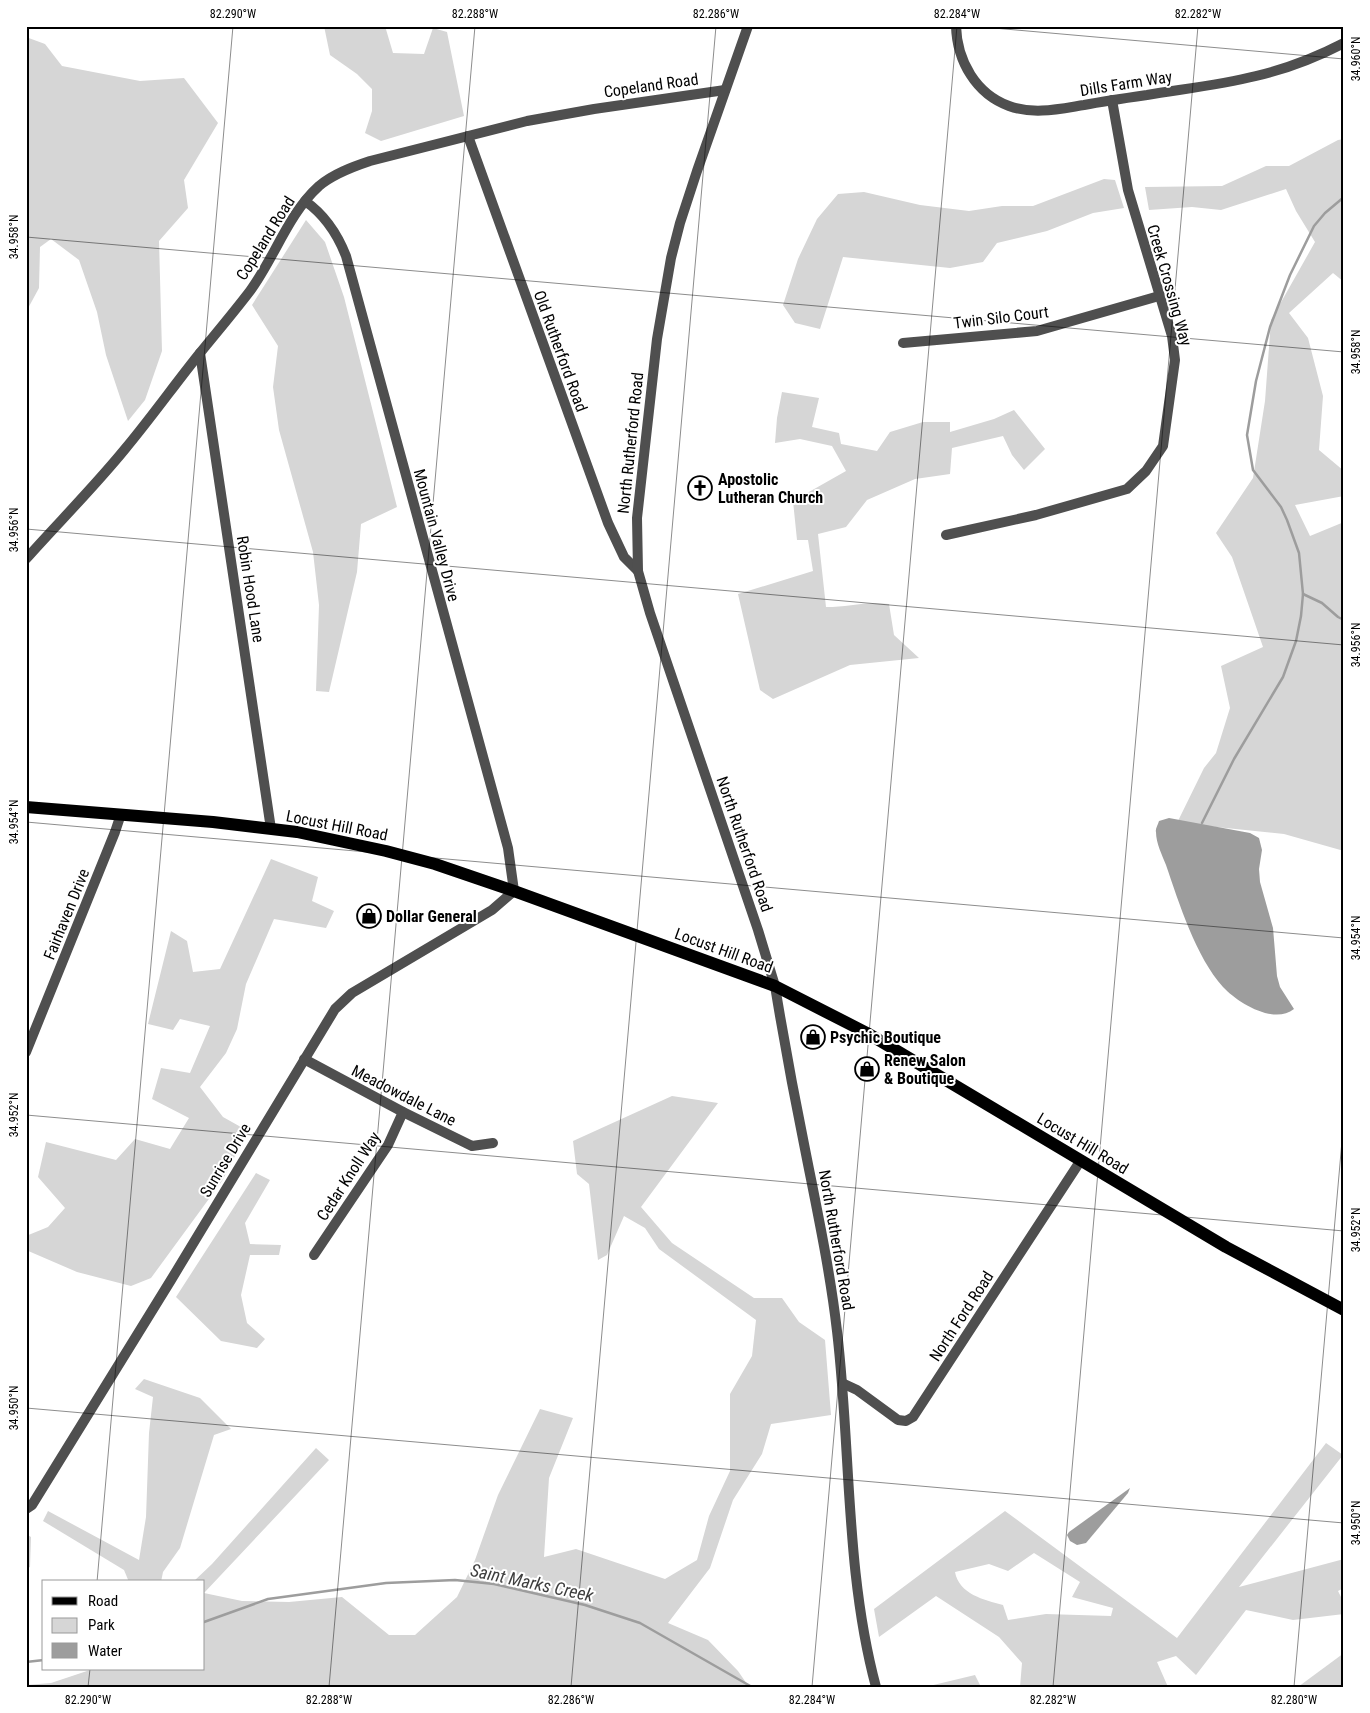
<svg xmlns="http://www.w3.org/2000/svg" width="1370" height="1713" viewBox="0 0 1370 1713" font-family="'Roboto Condensed',sans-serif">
	<rect width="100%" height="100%" fill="#fff"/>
	<g fill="#d6d6d6" fill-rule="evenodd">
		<polygon points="324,26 385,26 393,53 424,54 433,28 447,32 464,116 381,141 365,133 372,111 372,89 357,74 330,55"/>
		<polygon points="26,37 45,44 62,66 140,81 184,78 218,123 184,180 188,208 159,241 162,351 145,400 128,421 106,355 97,312 79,260 51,239 40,247 39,288 26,312"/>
		<polygon points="1344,139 1344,282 1333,273 1289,313 1308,338 1323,396 1319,450 1344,471 1344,496 1295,505 1310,536 1344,522 1344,851 1284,834 1177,823 1204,768 1216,753 1230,708 1221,666 1263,647 1232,557 1216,533 1253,478 1265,401 1271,320 1315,242 1296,211 1286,189 1221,210 1192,207 1149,210 1145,187 1222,186 1266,166 1289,166 1338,140"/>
		<polygon points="1104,179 1115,180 1124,208 1093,213 1047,231 997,243 983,262 950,268 843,257 820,329 795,323 783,305 798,259 817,219 838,194 864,192 920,205 969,211 1002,206 1033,206"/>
		<polygon points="306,220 325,242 344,297 397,507 361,524 357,572 329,692 316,691 319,605 313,552 279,430 273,387 278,346 252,305"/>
		<path d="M782,392L819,398L812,427L839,433L841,444L877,451L890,432L923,422H950V432L994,419L1014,410L1045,449L1024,470L1012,455L1003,436L952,448L950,474L915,479L867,500L846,527L818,534L826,607C848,607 866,601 889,604L894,635L919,658L850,665L773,699L760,690L738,594L813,571L808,540H797L793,501L846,471L832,446L800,439L775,443L777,418Z"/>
		<polygon points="271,859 318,877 312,901 334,911 326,928 274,919 246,984 237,1029 226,1053 200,1087 223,1117 248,1131 222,1181 151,1278 131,1286 77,1272 26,1250 26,1236 48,1227 65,1208 38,1177 46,1142 116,1160 135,1139 170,1149 189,1118 152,1099 161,1068 190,1073 210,1026 180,1019 173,1030 148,1024 171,931 187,941 193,972 220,969"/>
		<polygon points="672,1096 718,1103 641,1207 672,1243 754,1298 782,1298 799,1322 825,1340 831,1415 771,1424 762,1454 733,1500 710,1568 668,1623 708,1640 738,1671 749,1687 26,1687 26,1685 51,1683 93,1669 204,1669 204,1593 242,1601 289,1602 342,1597 389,1635 415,1635 457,1597 475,1560 498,1495 540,1409 573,1418 549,1478 544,1557 576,1549 665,1579 697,1560 709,1516 730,1471 730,1394 752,1356 756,1320 659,1249 645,1228 624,1216 607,1255 598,1260 589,1184 577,1174 573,1141"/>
		<polygon points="256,1173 270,1180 245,1223 250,1244 281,1245 279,1255 250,1255 241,1295 247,1323 265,1339 257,1348 221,1341 176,1297"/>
		<polygon points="144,1379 200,1398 231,1429 214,1435 180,1548 163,1572 161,1582 129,1582 124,1570 43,1521 48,1511 139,1560 146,1517 149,1433 153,1397 135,1389"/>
		<path d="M1326,1443L1343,1455L1239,1587L1344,1559V1588L1338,1591L1344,1603V1614L1293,1620L1246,1610L1196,1675L1176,1656L1157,1662L1168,1687H1020L1022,1663L999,1637L936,1596L879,1637L874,1609L1005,1511L1177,1638ZM1034,1553L1080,1582L1072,1597L1113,1608L1111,1616L1046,1614L1008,1620L1003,1605C984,1600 959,1594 955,1572L989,1564L1008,1571Z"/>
		<polygon points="316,1448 329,1460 204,1593 204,1582 193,1582 212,1564"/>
		<polygon points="26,1534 31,1537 30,1567 26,1569"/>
		<polygon points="1344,1653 1344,1687 1298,1687 1302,1684"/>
		<polygon points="975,1675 981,1687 925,1687"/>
	</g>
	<g fill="#9d9d9d">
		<path d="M1169,818L1250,833L1259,838L1262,850L1259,869L1260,882L1273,928L1277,976L1280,987L1294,1009C1274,1025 1238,1003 1223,987C1196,957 1179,903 1166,865C1162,855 1156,843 1156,832C1155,829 1158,825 1159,821Z"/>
		<polygon points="1130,1488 1128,1493 1086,1543 1077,1545 1070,1541 1067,1535 1069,1532"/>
	</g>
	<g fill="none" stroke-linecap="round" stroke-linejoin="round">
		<g stroke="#9d9d9d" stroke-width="2.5">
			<polyline points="1303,594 1322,603 1338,617 1344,620"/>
			<polyline points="1202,823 1234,759 1283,677 1296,641 1301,616 1303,594 1299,553 1287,520 1281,507 1253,470 1247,435 1256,381 1270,327 1290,275 1314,226 1325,213 1344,197"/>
			<polyline points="204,1622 268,1599 386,1583 455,1580 494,1584 585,1605 640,1623 752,1687"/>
			<polyline points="26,1662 44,1660"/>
		</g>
		<g stroke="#4f4f4f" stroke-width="10">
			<path d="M956,26C957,61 976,94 1009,106C1034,115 1059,109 1084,105C1105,101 1126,98 1147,95C1183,89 1220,85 1256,76C1286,69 1317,57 1344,43"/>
			<polyline points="468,136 608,523 624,557 638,571"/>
			<polyline points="903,343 1037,331 1159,296"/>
			<polyline points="200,353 271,829"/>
			<polyline points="946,535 1036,515 1127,489 1146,471 1163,446 1175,360 1172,336 1128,190 1112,100"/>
			<path d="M26,559C59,522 94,487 125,449C151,418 175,384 200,353C217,332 234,312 250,291C275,257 288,214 319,186C333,174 352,167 370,161L527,121L594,109L725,90"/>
			<path d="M775,986C784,1041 794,1095 805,1149C817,1210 830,1270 837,1331C851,1449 845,1572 876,1687"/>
			<polyline points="26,1052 115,832 121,814"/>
			<polyline points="304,1059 403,1112 472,1146 493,1143"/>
			<polyline points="314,1255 388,1145 403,1112"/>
			<polyline points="842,1383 857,1390 898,1420 906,1421 913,1417 1081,1160"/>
			<path d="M26,1509L32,1505L171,1280L335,1009L352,993L492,910L514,891L508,848L346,256C337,233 325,215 305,201"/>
		</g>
		<polyline stroke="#4f4f4f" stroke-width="10" points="748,26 697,171 680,223 671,258 657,339 637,518 638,571 650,613 758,930 775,986"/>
		<polyline stroke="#000" stroke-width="12" points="26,807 213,822 297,832 386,851 435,864 514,891 775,986 867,1033 1226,1247 1344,1310"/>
	</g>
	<path fill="none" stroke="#000" stroke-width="1" stroke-opacity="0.45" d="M971,26L1344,59M26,237L1344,352M26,529L1344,645M26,822L1344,938M26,1115L1344,1231M26,1408L1344,1523M97,1582L233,26M88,1687L90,1669M329,1687L475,26M571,1687L716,26M812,1687L957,26M1053,1687L1198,26M1294,1687L1344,1118"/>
	<defs>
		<g id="church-ring" transform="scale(1.25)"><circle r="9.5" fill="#fff" stroke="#000" stroke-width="1.5"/><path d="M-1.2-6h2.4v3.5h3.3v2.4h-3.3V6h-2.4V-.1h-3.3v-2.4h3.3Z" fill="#000"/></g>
		<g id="shop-ring" transform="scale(1.25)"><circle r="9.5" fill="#fff" stroke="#000" stroke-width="1.5"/><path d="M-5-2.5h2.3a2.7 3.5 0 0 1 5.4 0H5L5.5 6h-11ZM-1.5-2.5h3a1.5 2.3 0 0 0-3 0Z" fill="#000"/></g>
	</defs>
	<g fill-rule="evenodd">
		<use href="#church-ring" x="700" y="488"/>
		<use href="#shop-ring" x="369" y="916"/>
		<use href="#shop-ring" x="813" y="1037"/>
		<use href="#shop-ring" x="867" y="1069"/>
	</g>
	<g text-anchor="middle" stroke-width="4" stroke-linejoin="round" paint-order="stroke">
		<g font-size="16" fill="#000" stroke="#fff">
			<text transform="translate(1126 83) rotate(-9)" y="6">Dills Farm Way</text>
			<text transform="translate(651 85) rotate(-8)" y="6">Copeland Road</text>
			<text transform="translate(265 238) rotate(-58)" y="6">Copeland Road</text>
			<text transform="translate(1170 285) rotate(74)" y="6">Creek Crossing Way</text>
			<text transform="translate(1001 317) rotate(-7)" y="6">Twin Silo Court</text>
			<text transform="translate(561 351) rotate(70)" y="6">Old Rutherford Road</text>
			<text transform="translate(630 443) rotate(-84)" y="6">North Rutherford Road</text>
			<text transform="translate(437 535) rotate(75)" y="6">Mountain Valley Drive</text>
			<text transform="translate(251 589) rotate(81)" y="6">Robin Hood Lane</text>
			<text transform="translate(337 825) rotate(11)" y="6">Locust Hill Road</text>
			<text transform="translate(745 844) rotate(71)" y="6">North Rutherford Road</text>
			<text transform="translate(66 914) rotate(-68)" y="6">Fairhaven Drive</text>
			<text transform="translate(724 950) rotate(20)" y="6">Locust Hill Road</text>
			<text transform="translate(404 1095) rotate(27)" y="6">Meadowdale Lane</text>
			<text transform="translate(1083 1143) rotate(31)" y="6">Locust Hill Road</text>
			<text transform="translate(225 1160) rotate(-59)" y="6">Sunrise Drive</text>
			<text transform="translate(348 1176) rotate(-57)" y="6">Cedar Knoll Way</text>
			<text transform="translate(837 1240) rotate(80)" y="6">North Rutherford Road</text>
			<text transform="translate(961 1316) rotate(-57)" y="6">North Ford Road</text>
		</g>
		<g font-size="16" font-weight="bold" fill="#000" stroke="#fff" text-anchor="start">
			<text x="718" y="485">Apostolic<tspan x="718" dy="18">Lutheran Church</tspan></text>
			<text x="386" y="922">Dollar General</text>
			<text x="830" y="1043">Psychic Boutique</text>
			<text x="884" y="1066">Renew Salon<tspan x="884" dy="18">&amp; Boutique</tspan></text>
		</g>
		<g font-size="18" font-style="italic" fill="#3e3e3e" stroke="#fff">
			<text transform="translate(532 1583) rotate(12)" y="6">Saint Marks Creek</text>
		</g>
	</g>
	<rect width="1370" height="1713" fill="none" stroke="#ffffff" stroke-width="55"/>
	<rect x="42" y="1580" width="162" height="90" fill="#ffffff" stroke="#999999"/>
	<rect x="52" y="1597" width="25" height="8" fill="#000000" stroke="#999999"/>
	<text x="88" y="1606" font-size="15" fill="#000000">Road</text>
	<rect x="52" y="1618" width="25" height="15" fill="#d6d6d6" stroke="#999999"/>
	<text x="88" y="1630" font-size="15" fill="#000000">Park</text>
	<rect x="52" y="1643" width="25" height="15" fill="#9d9d9d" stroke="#999999"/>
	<text x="88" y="1656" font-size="15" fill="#000000">Water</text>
	<rect x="28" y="28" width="1314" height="1658" fill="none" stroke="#000" stroke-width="2"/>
	<g font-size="12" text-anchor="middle" fill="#000">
		<text x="233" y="18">82.290°W</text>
		<text x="475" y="18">82.288°W</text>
		<text x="716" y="18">82.286°W</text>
		<text x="957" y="18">82.284°W</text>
		<text x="1198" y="18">82.282°W</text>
		<text transform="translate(1356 59) rotate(-90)" y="4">34.960°N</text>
		<text transform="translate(14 237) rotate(-90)" y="4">34.958°N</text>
		<text transform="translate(1356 352) rotate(-90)" y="4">34.958°N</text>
		<text transform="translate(14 530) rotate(-90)" y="4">34.956°N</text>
		<text transform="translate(1356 645) rotate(-90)" y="4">34.956°N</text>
		<text transform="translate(14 822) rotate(-90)" y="4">34.954°N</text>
		<text transform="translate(1356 938) rotate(-90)" y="4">34.954°N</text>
		<text transform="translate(14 1115) rotate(-90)" y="4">34.952°N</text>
		<text transform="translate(1356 1230) rotate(-90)" y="4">34.952°N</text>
		<text transform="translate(14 1408) rotate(-90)" y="4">34.950°N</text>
		<text transform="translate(1356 1523) rotate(-90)" y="4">34.950°N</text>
		<text x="88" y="1704">82.290°W</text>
		<text x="329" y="1704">82.288°W</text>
		<text x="571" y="1704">82.286°W</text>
		<text x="812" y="1704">82.284°W</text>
		<text x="1053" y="1704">82.282°W</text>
		<text x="1294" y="1704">82.280°W</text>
	</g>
</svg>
